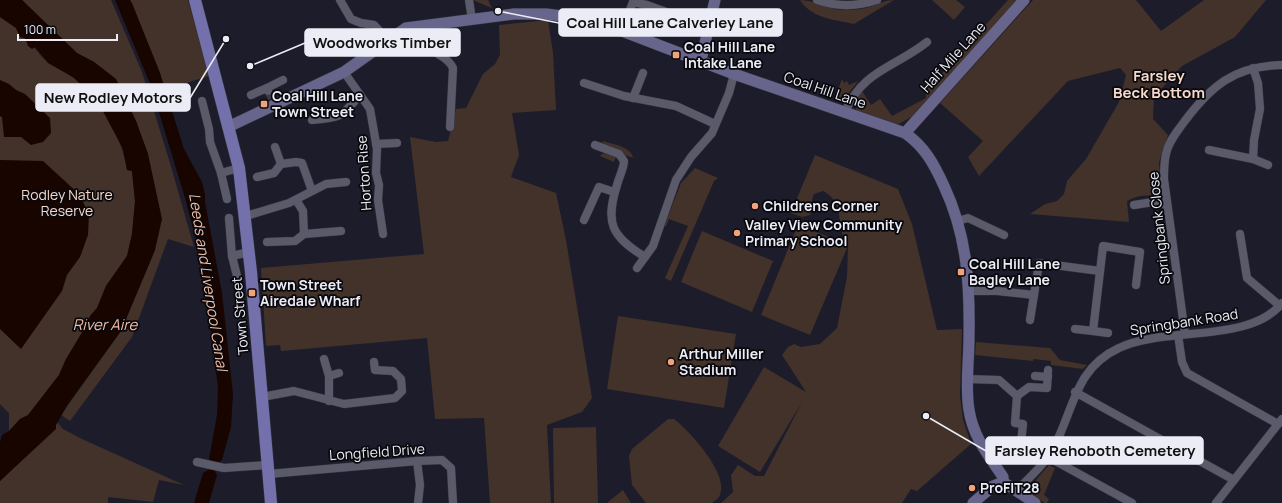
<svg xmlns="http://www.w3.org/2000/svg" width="1282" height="503" viewBox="0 0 1282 503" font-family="Manrope,sans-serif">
	<rect width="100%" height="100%" fill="#1d1c2a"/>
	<g fill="#42322a">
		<polygon points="22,0 111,0 142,72 170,163 194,247 168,239 132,337 70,421 61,415 121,331 155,250 148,154 136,121 116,79 94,62 77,53"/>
		<polygon points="130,0 188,0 209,76 163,90 160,73"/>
		<polygon points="474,0 488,0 492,8 475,1"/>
		<path d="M800,0C815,0 828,9 842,10C853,10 864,9 873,6C881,3 886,0 894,0L854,24C835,20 811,18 800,0Z"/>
		<polygon points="932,0 956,0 965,7 954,20"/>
		<polygon points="1008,0 1019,0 913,116 897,125 857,112 855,101 862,91 871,105 880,99 892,116 926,98 926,93 923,88 934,82"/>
		<path d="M1033,0H1136L1161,31L1204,0H1266L1235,37L1182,66L1154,97L1153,119L1168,135L1159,162L1161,200C1150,193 1138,195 1127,201L1129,222L1030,214L1045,204L1057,201L1064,194L1067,181L1086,159L1119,102L1126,75L1120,68L1068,81L979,176L968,157L983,141L940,103Z"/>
		<path d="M0,17L16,28L20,36C33,41 38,56 49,63C57,68 67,73 75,79C103,101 121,135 127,170L132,171L135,201L132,234L127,256L106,286L97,308L90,316L86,326L66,359L59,375L28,415L20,419L9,431V413L0,404Z"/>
		<polygon points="548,20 553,53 556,110 512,113 519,155 511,177 556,193 566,240 592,398 582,412 547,425 551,503 490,503 484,418 435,419 427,338 281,351 280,345 266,346 261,268 424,254 410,137 436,142 448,141 456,109 466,108 483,74 495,64 500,55 499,25"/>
		<polygon points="842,79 844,83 847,81 849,85 858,81 845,98 839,101 835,98"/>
		<path d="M603,141C612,144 632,147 633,158L601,146Z"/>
		<polygon points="607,153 616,157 614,162 600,156 602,154"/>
		<path d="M815,155L898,189L912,224L937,330L962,329L960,396L963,420L971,444L917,491L911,489L902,503H721L733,492L731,475L738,465L755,476H764L802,402L760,472L718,446L764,367L806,392L782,355L788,347L794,344L801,347L820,344L837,328L847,277L848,246L810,335L761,315L798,225L847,244C846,241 843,237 842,233C838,216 841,200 823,191L814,194C811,201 812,207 810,215L802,217L791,213Z"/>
		<polygon points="695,168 718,178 714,181 671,281 665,278 688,226 669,219 666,226 664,226 681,183"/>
		<polygon points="702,231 773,261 752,312 681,282"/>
		<polygon points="618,316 736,334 724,408 607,389"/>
		<polygon points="976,342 1050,348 1060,360 1087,365 1083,369 1051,365 1051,361 1034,359 1033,361 975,355"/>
		<path d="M668,419H674C689,430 732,477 719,497C718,499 714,501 712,503H646L632,485L629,456L632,449Z"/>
		<polygon points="57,422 63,429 82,439 184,485 159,480 153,502 108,497 108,503 0,503 0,481 55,427"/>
		<polygon points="596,427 598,503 554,503 553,428"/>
		<polygon points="1049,465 1055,468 1044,495 1049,499 1047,503 1045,503 1033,496 1028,489"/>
		<polygon points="623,490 631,503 608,503 608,502"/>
	</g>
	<g fill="#190500">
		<polygon points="0,0 22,0 77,53 94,62 116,79 136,121 148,154 162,219 155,250 121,331 68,404 56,425 56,429 0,481 0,442 2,435 9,431 20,419 28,415 59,375 66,359 86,326 90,316 97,308 106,286 127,256 132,234 135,201 132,171 127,170 123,149 97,100 73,77 48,63 35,47 32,49 28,46 25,38 20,37 16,28 0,17"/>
		<polygon points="115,0 130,0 132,3 160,73 184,149 202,182 205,194 205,202 222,293 233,394 231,427 222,460 218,463 215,472 217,475 209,503 194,503 203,473 210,469 212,462 209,459 217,415 218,387 201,258 185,198 151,86"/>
		<polygon points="0,80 9,84 16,90 25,94 50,118 51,133 43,142 31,145 21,137 4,137 2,117 0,116"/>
		<polygon points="0,160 43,161 79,194 89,214 88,235 80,257 67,275 62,291 21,349 0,329"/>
	</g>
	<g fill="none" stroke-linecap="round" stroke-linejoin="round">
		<polyline stroke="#3c3b48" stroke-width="8" stroke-dasharray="8 4" stroke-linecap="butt" points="268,91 272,98"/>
		<g stroke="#35353f" stroke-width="9">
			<g id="street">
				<polyline points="340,0 351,19 361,23 374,25 388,40"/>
				<polyline points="469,0 472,20"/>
				<path d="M817,0C837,7 856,7 877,0"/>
				<path d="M427,25C428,32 428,41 431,47C434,55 447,55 453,68L450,127"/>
				<polyline points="622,31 633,2 647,5 680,17"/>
				<polyline points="344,72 370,109 377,149 376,173 379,185 378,200 383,234"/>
				<polyline points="584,83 624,96 676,106 715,124"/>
				<polyline points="267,88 283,80"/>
				<polyline points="251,95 267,88 268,91"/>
				<polyline points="633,98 643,73"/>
				<polyline points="202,101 209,129 210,142 221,173 227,199"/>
				<path d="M845,112C863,70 894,68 927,42"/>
				<path d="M312,120C341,118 341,117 360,95"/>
				<polyline points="376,144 397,143"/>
				<path d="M595,145L619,154L624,161C624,168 619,177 617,185C605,223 611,236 645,257"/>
				<polyline points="275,147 281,164"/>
				<polyline points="1209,150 1253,159 1268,165"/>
				<polyline points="1253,159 1254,140 1260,109 1258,83 1253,68"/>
				<polyline points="221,173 239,168"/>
				<polyline points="257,177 274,173 281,164 296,162 302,163 312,191"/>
				<polyline points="296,200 303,211 304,234"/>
				<polyline points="1134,205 1153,202 1167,205"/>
				<polyline points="246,216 289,203 326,184 346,182"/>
				<polyline points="229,218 232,256 237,276"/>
				<polyline points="584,220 599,187 614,192"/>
				<polyline points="958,221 968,218 1004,235"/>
				<polyline points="1240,234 1247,278 1280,306"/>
				<polyline points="267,242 295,241 304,234 341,231"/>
				<polyline points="232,256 249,252"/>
				<polyline points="637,268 653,246 676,180 691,157 712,133 729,93 734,74"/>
				<polyline points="969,291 997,291 1034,295 1039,263 1100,271"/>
				<polyline points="1030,320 1034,295"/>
				<polyline points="1075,329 1093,331"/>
				<polyline points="1108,333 1093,331 1103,246 1140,252 1136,285"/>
				<path d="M1185,334L1164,179C1164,171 1164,162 1166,154C1168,142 1177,132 1184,122C1211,86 1234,66 1282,65"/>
				<polyline points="1178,335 1182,362 1187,373 1278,424"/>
				<polyline points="324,359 329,376 329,401"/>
				<polyline points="329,376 339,373"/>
				<polyline points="1035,376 1048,377"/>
				<polyline points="967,379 999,380 1017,396 1015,423 1023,424 1021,443 1017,443 1016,456"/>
				<polyline points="1075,392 1234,480"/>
				<polyline points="1017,396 1029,387 1047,388 1048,370"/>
				<polyline points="262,397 294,391 344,404 395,398 402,391 401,379 393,371 375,370 374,362"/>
				<polyline points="1048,457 1132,503"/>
				<polyline points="417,461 420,485 418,503"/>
				<polyline points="197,462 224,468 267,465"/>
				<polyline points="269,474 417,461 442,460 451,468 453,503"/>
				<path d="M1017,490C1030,477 1046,463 1054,447C1074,409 1075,368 1119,348C1164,326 1250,344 1282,303"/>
				<polyline points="1216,503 1282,419"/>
			</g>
		</g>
		<g stroke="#35353f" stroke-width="12">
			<g id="secondary">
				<polyline points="701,60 715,0"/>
				<path d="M228,127L344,72L406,28L514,14H546L571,17L622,31L734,74L905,133C925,147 934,164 944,186C967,235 970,284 969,337C969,362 965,386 969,410C973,437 989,456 1003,477V482"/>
				<polyline points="905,133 1024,0"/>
				<polyline points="973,503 993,486 1003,482 1035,503"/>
			</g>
		</g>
		<g stroke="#35353f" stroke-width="13">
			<polyline id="primary" points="195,0 239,168 251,272 271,503"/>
		</g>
		<use href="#street" stroke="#5a5a6a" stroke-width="8"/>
		<use href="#secondary" stroke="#67658b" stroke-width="11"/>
		<use href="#primary" stroke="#7470ab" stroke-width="12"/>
	</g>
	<g fill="#f0a27a" stroke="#08080d" stroke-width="1.5">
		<rect x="672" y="51" width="8" height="8" rx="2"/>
		<rect x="260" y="100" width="8" height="8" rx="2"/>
		<circle cx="755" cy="206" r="4"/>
		<circle cx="737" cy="233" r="4"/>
		<rect x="957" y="268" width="8" height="8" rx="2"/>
		<rect x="248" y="289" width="8" height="8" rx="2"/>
		<circle cx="671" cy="362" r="4"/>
		<circle cx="972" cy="488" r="4"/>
	</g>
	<g text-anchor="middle" stroke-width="3.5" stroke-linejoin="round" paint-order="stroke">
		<g font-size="14" font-weight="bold" fill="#ebecf5" stroke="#08080d" text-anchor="start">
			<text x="684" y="52">Coal Hill Lane<tspan x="684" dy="16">Intake Lane</tspan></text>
			<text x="272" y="101">Coal Hill Lane<tspan x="272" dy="16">Town Street</tspan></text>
			<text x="763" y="211">Childrens Corner</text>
			<text x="745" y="230">Valley View Community<tspan x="745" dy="16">Primary School</tspan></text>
			<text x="969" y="269">Coal Hill Lane<tspan x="969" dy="16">Bagley Lane</tspan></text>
			<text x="260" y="290">Town Street<tspan x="260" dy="16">Airedale Wharf</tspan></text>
			<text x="679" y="359">Arthur Miller<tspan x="679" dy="16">Stadium</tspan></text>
			<text x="980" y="493">ProFIT28</text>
		</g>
		<g font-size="14" fill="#ebecf5" stroke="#08080d">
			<text transform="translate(953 57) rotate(-48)" y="5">Half Mile Lane</text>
			<text transform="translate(825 90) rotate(19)" y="5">Coal Hill Lane</text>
			<text transform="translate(364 173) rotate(-94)" y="5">Horton Rise</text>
			<text transform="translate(1159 228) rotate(-96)" y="5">Springbank Close</text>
			<text transform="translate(240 316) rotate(-95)" y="5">Town Street</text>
			<text transform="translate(1184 322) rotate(-9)" y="5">Springbank Road</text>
			<text transform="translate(377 452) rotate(-4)" y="5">Longfield Drive</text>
		</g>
		<g font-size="14" fill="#f9d8c8" stroke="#08080d">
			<text x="67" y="200">Rodley Nature<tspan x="67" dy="16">Reserve</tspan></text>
		</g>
		<g font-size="15" font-weight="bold" fill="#f7d8c9" stroke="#08080d">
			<text x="1159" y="81">Farsley<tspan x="1159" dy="17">Beck Bottom</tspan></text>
		</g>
		<g font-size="15" font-style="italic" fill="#f4bea4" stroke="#08080d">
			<text transform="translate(208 282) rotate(81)" y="5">Leeds and Liverpool Canal</text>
			<text x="105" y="330">River Aire</text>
		</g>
	</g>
	<path fill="none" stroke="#ebecf5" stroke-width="1.5" d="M498 11L559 23M250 66L305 43M226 39L190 98M926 416L986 451"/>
	<g fill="#ebecf5" stroke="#08080d" stroke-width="1.5">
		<circle cx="498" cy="11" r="4"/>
		<circle cx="250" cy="66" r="4"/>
		<circle cx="226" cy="39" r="4"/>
		<circle cx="926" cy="416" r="4"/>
	</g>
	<g fill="#ebecf5" stroke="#ebecf5" stroke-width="1.5">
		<rect x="559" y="9" width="223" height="27" rx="4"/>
		<rect x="305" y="29" width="155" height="27" rx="4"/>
		<rect x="36" y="84" width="154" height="27" rx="4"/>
		<rect x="986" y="437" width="217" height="27" rx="4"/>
	</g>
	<g font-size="15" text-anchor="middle" font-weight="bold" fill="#111">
		<text x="670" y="28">Coal Hill Lane Calverley Lane</text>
		<text x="382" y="48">Woodworks Timber</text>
		<text x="113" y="103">New Rodley Motors</text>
		<text x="1095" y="456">Farsley Rehoboth Cemetery</text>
	</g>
	<path d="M18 34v6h99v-6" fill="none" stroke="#ebecf5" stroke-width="2"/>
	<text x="24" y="34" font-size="12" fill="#ebecf5" stroke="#08080d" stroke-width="3" paint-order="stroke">100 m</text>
</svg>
